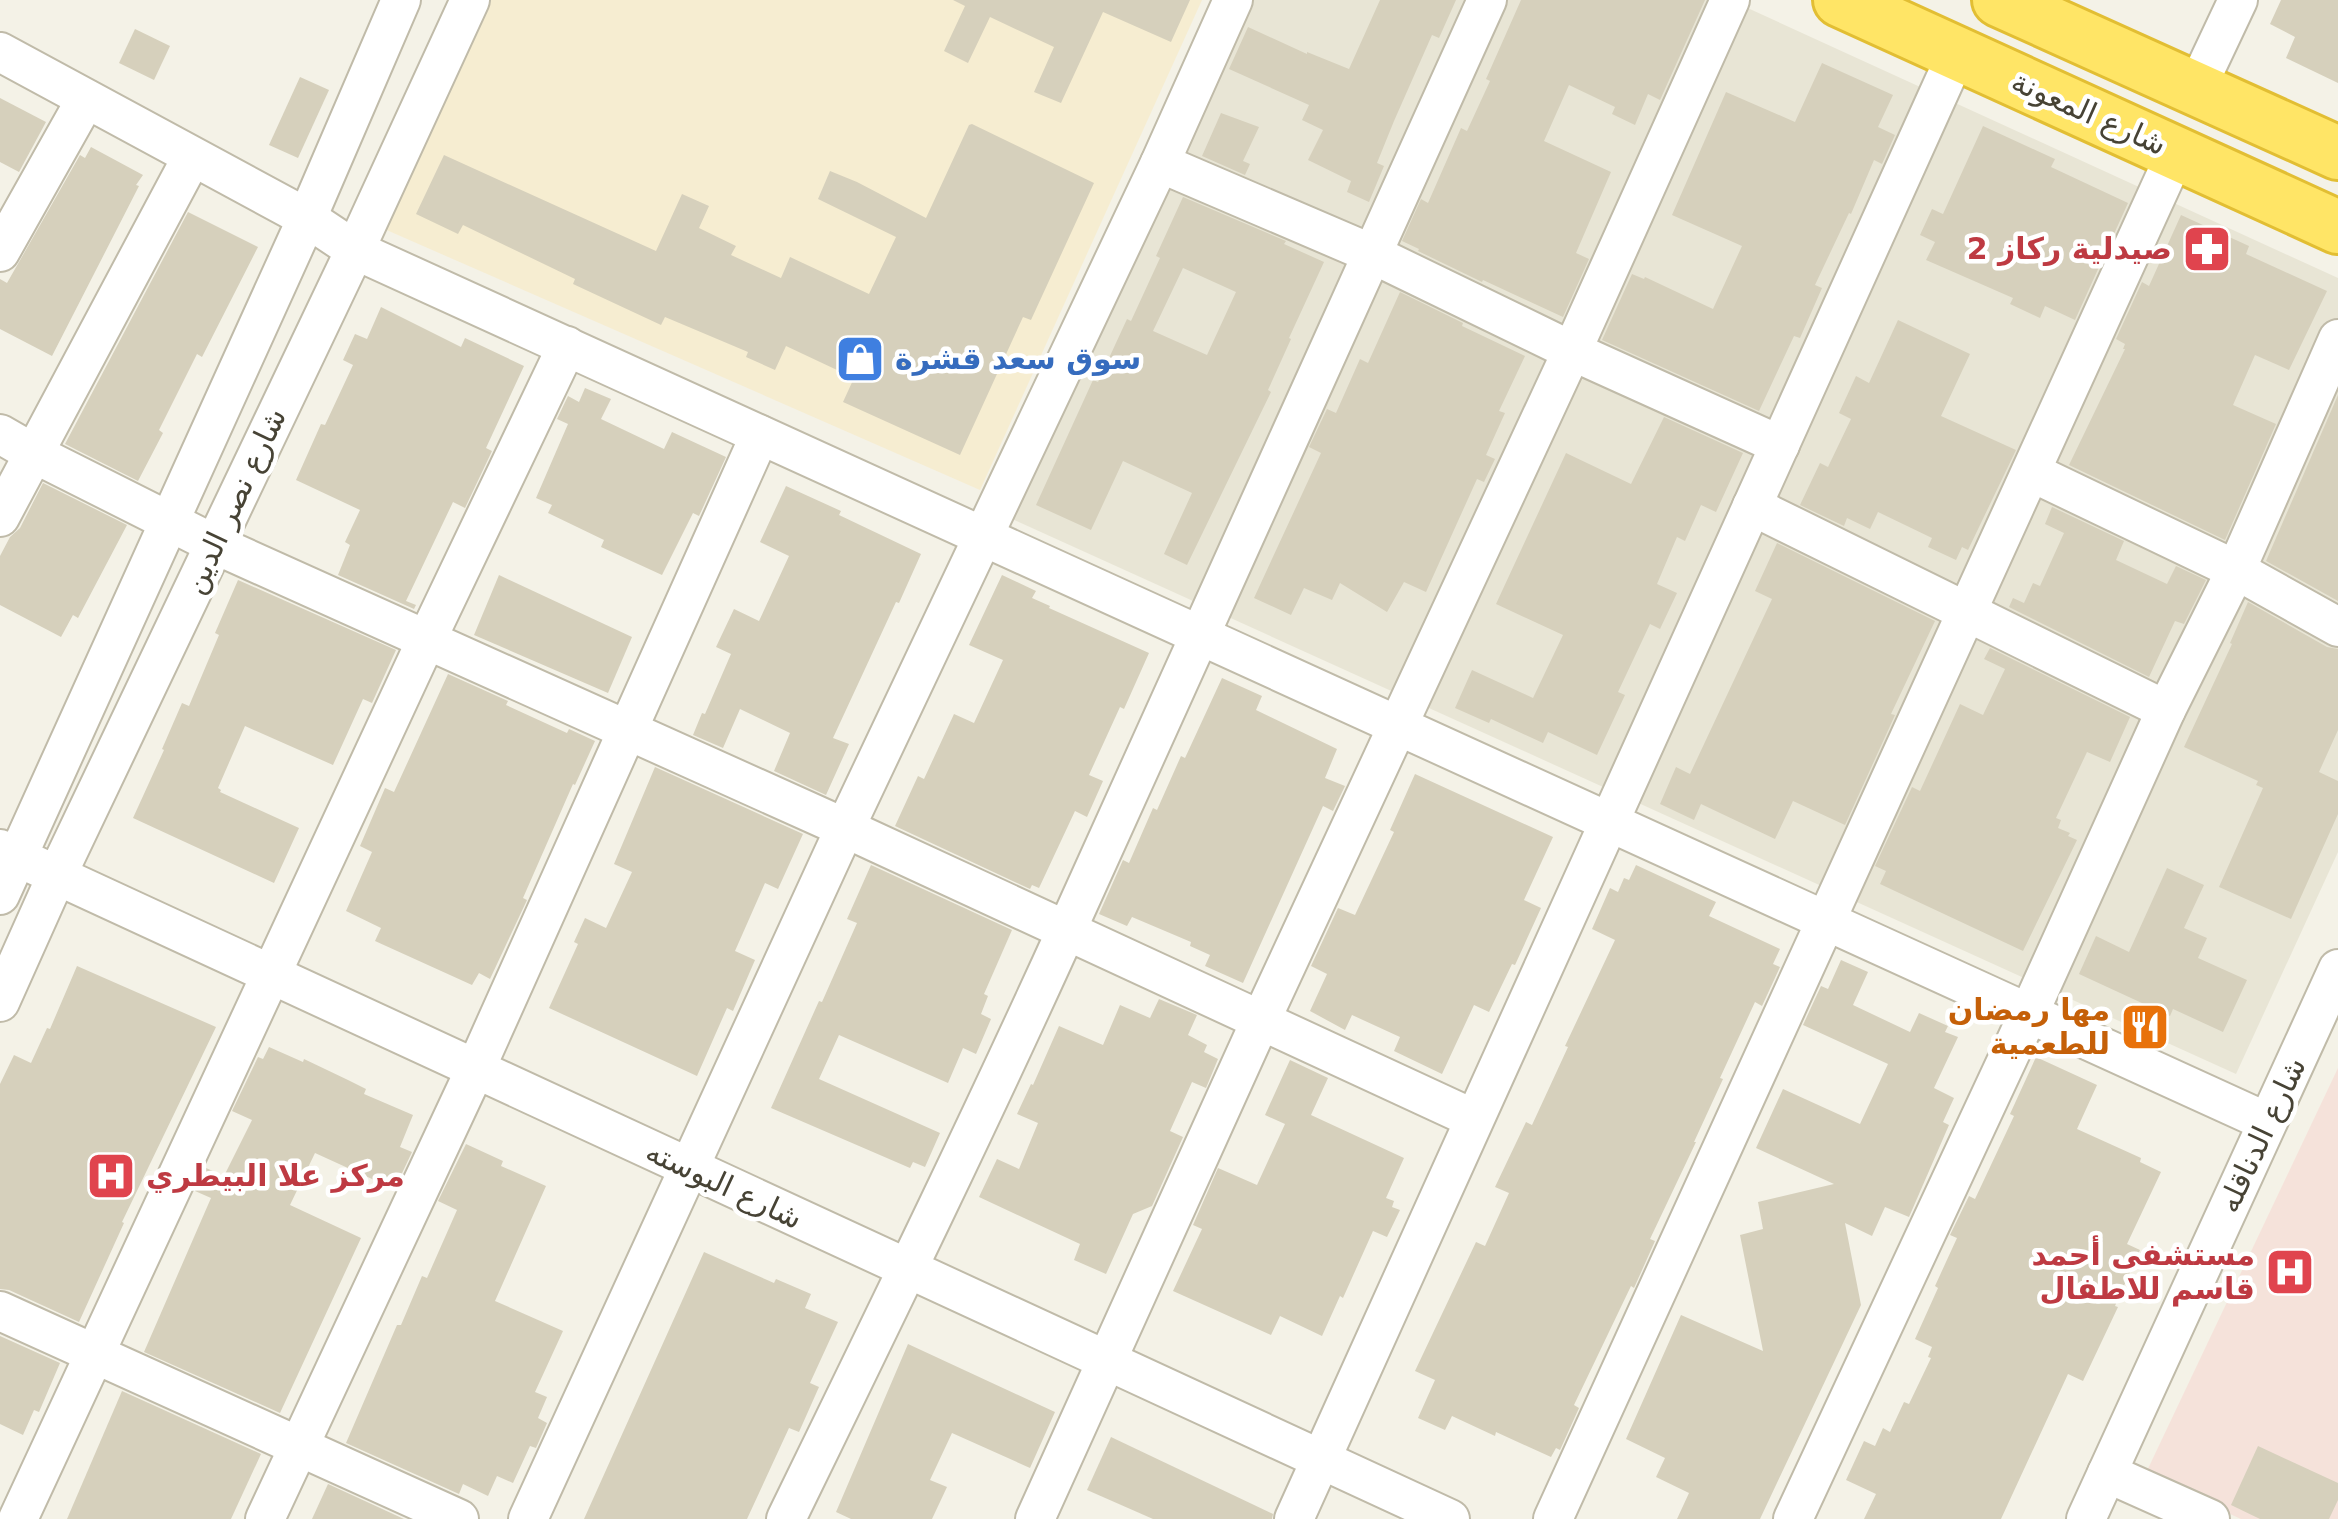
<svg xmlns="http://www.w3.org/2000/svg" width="2338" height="1519" viewBox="0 0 2338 1519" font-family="'DejaVu Sans','Noto Sans Arabic',sans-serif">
	<rect width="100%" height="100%" fill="#f4f2e7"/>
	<polygon fill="#e8e5d5" points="1252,0 1730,0 2338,278 2338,852 2236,1074 1010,518"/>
	<polygon fill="#f6edd1" points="486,0 1202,0 980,490 382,228"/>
	<polygon fill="#f5e2da" points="2338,1068 2338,1519 2241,1519 2145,1475"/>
	<g fill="#d6d0bc" fill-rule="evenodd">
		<polygon points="953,0 1190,0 1171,42 1103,12 1061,103 1034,92 1054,47 990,17 968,63 944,51 965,6"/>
		<polygon points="1380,0 1456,0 1439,38 1432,35 1394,121 1377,163 1384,166 1369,202 1347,192 1351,181 1308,160 1323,130 1302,120 1309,105 1229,69 1248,27 1307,54 1307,52 1349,69"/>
		<polygon points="1521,0 1705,0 1660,100 1648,94 1635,125 1612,114 1615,107 1569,85 1544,141 1611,172 1576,253 1589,259 1563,317 1483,280 1482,282 1418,251 1419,249 1402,241 1421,199 1428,203 1461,128 1467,131 1490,81 1486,79"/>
		<polygon points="2281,0 2338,0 2338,83 2286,58 2295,37 2270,24"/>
		<polygon points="135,29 170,46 154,80 119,63"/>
		<polygon points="1822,63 1893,95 1878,127 1895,135 1882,164 1874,160 1851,214 1849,213 1815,285 1822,288 1800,338 1794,336 1759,411 1602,340 1632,274 1644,279 1645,277 1713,309 1742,246 1672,215 1726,92 1795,122"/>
		<polygon points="300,77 329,90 298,158 269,145"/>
		<polygon points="0,98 46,122 19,172 0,162"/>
		<polygon points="1221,113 1259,127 1243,161 1250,164 1245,175 1202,156"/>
		<polygon points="972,124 1094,183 1031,320 1023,317 960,455 843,402 854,378 786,346 775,370 746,357 748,352 665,317 661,325 573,284 575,279 463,225 458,234 416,214 444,155 656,251 682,194 709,206 699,228 736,246 731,255 781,278 790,257 869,294 896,237 818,199 830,171 857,182 926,218 969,125"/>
		<polygon points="1983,126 2055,159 2051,167 2128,203 2075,320 2045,306 2040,318 2010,304 2013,298 1926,260 1935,242 1920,235 1932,209 1943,214"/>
		<polygon points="91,147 143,175 136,185 139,186 52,356 0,329 0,279 7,283 80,155 85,158"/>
		<path d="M1183,197L1286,241L1284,244L1324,262L1289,338L1291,339L1268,390L1271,392L1187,565L1164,554L1192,493L1123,461L1091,530L1036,505L1093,380L1098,382L1127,319L1131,321L1160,258L1156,256ZM1183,268L1236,292L1207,355L1153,331Z"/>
		<polygon points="188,212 258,247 202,357 197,354 159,430 163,433 138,481 65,444"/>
		<polygon points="2181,215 2249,246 2246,254 2327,291 2289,370 2255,355 2233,405 2276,424 2225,540 2069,465 2125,349 2123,349 2125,344 2116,339 2142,282 2149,286"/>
		<polygon points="1400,292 1463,323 1462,326 1525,356 1499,411 1505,413 1486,455 1495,459 1484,482 1477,479 1426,592 1404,582 1387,612 1340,583 1332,600 1304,588 1291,615 1254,598 1321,453 1309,447 1327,409 1336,413 1360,359 1368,363"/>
		<polygon points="381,307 461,347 465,338 524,366 486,448 492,451 465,508 453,502 406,601 416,605 414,609 338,575 350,545 345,542 360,510 296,480 321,424 325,425 353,365 343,360 355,334 367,339"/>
		<polygon points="1898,320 1970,354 1941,416 2016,450 1968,550 1962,547 1956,560 1928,547 1932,538 1878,512 1870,529 1847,518 1844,526 1800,505 1820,463 1828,467 1851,419 1839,413 1856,376 1869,383"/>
		<polygon points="585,388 611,399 601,419 664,449 672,432 726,457 699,516 693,513 662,575 601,547 604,540 548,513 552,505 536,498 568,424 557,419 568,396 579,402"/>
		<polygon points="2338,395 2338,601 2266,561"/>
		<polygon points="1664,417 1743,453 1716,512 1701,505 1685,541 1677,537 1657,584 1677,593 1660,629 1650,624 1618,692 1625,695 1597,755 1548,732 1543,743 1491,719 1489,723 1455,708 1472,670 1533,698 1563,635 1496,604 1566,453 1631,484"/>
		<polygon points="43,483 127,525 78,618 73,615 61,637 0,605 0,556 10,537 20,528"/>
		<polygon points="786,486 841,511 839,515 921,554 899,603 896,602 833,738 849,744 826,795 774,771 790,733 740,709 723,748 693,735 702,713 705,714 731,654 716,647 734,609 759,621 789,556 760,542"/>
		<polygon points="2052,507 2124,541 2116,560 2167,584 2176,566 2206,580 2184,624 2175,621 2149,677 2009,607 2013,598 2024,603 2033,583 2040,586 2064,533 2045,524"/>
		<polygon points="1777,543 1935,621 1891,714 1895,715 1845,825 1793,801 1775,839 1701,804 1694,820 1660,804 1676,767 1690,774 1772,599 1755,591"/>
		<polygon points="499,575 632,637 608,693 474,635"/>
		<polygon points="1002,575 1036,591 1032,598 1050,606 1049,608 1149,653 1124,709 1120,707 1089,775 1103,781 1087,817 1075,811 1039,888 1032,885 1030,889 895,826 918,776 924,779 954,714 974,723 1003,660 969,645"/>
		<polygon points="238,580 396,650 372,703 363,699 333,765 245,726 218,788 221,790 220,792 299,828 274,883 133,818 164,750 162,749 182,703 189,706 219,635 215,633"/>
		<polygon points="2248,602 2327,647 2338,649 2338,730 2319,772 2338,781 2338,814 2291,919 2219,887 2263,788 2256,785 2258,781 2184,747 2232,644 2230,643"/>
		<polygon points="1990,648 2130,717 2110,762 2087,752 2056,818 2061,820 2058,828 2070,833 2068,836 2077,840 2023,951 1880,884 1886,871 1875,866 1912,787 1920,791 1960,704 1983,715 2005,669 1984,659"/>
		<polygon points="448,674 508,701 506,705 567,733 569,729 595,741 575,785 573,784 523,898 527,900 490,979 479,973 472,985 375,941 381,928 346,911 372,852 360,846 385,788 394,792"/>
		<polygon points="1222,678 1262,696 1256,710 1337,749 1325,778 1345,786 1333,811 1323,806 1243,983 1205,966 1210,955 1190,946 1191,942 1132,917 1127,926 1099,914 1123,860 1129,863 1153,808 1157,810 1181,756 1185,758"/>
		<polygon points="655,767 803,834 778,889 765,883 735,951 755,960 733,1011 727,1008 697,1076 549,1008 578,944 574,942 585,918 606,928 632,872 614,864"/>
		<polygon points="1415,774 1553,837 1524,900 1541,908 1515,965 1512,964 1489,1012 1474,1005 1442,1074 1394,1051 1400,1037 1352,1015 1345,1030 1310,1011 1327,974 1311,966 1338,908 1355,915 1394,832 1390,830"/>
		<polygon points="871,865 1012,930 984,994 988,996 981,1014 991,1019 976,1054 963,1048 948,1083 839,1035 819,1079 940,1133 925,1167 913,1162 910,1168 771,1108 819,1001 822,1002 857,923 847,919"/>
		<polygon points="1636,865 1716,902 1709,916 1780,949 1773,964 1780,967 1762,1006 1755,1002 1720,1078 1723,1079 1694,1142 1696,1142 1650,1239 1655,1241 1634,1288 1631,1286 1574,1405 1579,1408 1560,1450 1556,1448 1551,1457 1496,1432 1495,1436 1452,1416 1445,1430 1418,1418 1435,1380 1415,1371 1476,1242 1485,1246 1509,1193 1495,1187 1526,1122 1532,1125 1568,1047 1565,1046 1615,940 1592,929 1610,888 1618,892 1624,878 1629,880"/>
		<polygon points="2167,868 2204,885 2184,928 2207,938 2198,958 2247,980 2223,1032 2173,1009 2170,1016 2079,974 2096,936 2129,952"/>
		<polygon points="1841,960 1868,972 1853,1005 1910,1032 1919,1013 1948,1026 1945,1032 1958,1037 1934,1088 1954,1098 1943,1122 1949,1125 1909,1217 1885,1207 1872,1236 1845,1223 1861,1305 1760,1519 1677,1519 1689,1493 1656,1477 1665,1458 1626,1439 1681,1315 1763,1351 1740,1235 1763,1229 1758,1202 1834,1184 1756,1148 1783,1089 1860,1124 1888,1064 1803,1025 1821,986 1828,989"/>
		<polygon points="77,966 216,1027 122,1222 124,1223 79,1322 9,1290 0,1289 0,1084 14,1055 31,1063 47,1028 50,1029"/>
		<polygon points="1159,999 1197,1015 1188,1035 1207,1045 1204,1052 1218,1059 1206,1088 1192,1082 1170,1131 1183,1137 1152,1206 1133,1214 1106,1274 1074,1260 1080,1244 979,1197 997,1159 1019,1169 1038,1123 1017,1114 1031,1084 1033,1085 1059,1026 1103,1045 1120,1005 1150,1018"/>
		<polygon points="269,1047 303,1062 304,1059 348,1080 366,1089 364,1094 413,1115 400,1147 412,1152 396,1186 385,1180 383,1184 315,1153 290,1205 361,1238 280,1413 144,1352 211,1198 195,1191 206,1168 224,1176 252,1120 232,1111 258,1057 263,1059"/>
		<polygon points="2036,1057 2097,1085 2077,1129 2141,1158 2140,1162 2161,1172 2127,1244 2140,1250 2115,1306 2118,1307 2083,1381 2068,1374 2001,1519 1864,1519 1876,1494 1846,1480 1864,1441 1875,1446 1883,1428 1890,1432 1904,1402 1909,1404 1931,1358 1928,1357 1932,1347 1915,1339 1938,1288 1935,1286 1957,1238 1950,1235 1969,1196 1975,1199 2014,1116 2010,1114"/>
		<polygon points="1290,1060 1328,1078 1311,1115 1404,1158 1386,1198 1394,1201 1392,1207 1400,1210 1387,1237 1373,1231 1343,1298 1340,1296 1322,1336 1280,1316 1271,1335 1173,1291 1202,1229 1193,1225 1218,1168 1257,1185 1285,1124 1265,1115"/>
		<polygon points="466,1144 503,1161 501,1166 546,1186 495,1301 563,1331 535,1392 547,1397 538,1418 547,1423 536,1448 530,1446 513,1483 497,1476 488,1496 463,1484 459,1494 346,1443 397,1325 401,1325 422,1276 427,1278 457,1210 438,1201"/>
		<polygon points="704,1252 774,1283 776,1279 811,1294 805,1308 838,1322 810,1383 819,1387 799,1432 789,1428 747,1519 584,1519"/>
		<polygon points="0,1336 60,1363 39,1412 34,1410 23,1435 0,1424"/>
		<polygon points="908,1344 1055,1412 1030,1468 952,1433 930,1480 947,1487 932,1519 851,1519 836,1512"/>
		<polygon points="122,1391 261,1454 231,1519 67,1519"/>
		<polygon points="1111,1437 1273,1514 1272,1519 1153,1519 1087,1490"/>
		<polygon points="2258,1446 2338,1483 2338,1500 2329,1519 2260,1519 2231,1505"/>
		<polygon points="328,1484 404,1519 312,1519"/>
	</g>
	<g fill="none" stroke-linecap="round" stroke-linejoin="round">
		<g stroke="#c0bba9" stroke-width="42">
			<g id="minor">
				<polyline points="0,52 307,218 355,250 2267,1122"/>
				<polyline points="2196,89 2238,0"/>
				<polyline points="1160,163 1370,253 1572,351 1780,445"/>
				<polyline points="0,252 86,99"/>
				<polyline points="0,434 33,453 214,544 845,828 1474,1119"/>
				<polyline points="2031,472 2236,570 2338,627"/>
				<polyline points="1752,506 2166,710"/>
				<polyline points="0,517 192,157"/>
				<polyline points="0,849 1450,1519"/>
				<polyline points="0,895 307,218 401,0"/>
				<polyline points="0,1002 56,877 355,250 470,0"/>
				<polyline points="0,1311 459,1519"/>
				<polyline points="2107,1473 2210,1519"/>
				<polyline points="18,1519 426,641 567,346"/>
				<polyline points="265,1519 475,1070 760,435"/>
				<polyline points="528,1519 845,828 1160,163 1233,0"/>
				<path d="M786,1519C882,1322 978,1126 1068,927C1210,619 1345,308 1487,0"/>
				<polyline points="1035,1519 1260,1022 1572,351 1730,0"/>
				<polyline points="1294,1519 1957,53"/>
				<polyline points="1553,1519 2176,153"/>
				<polyline points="1793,1519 2029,1013 2166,710 2236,570 2338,339"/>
				<polyline points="2086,1519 2338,969"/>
			</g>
		</g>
		<g stroke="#e2be33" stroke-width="58">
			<g id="highway">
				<polyline points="1840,0 2338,227"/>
				<polyline points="1999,0 2338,153"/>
			</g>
		</g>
		<use href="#minor" stroke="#fff" stroke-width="38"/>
		<use href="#highway" stroke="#ffe566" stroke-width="52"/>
	</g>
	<defs>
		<g id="pharmacy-square" transform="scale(2.5)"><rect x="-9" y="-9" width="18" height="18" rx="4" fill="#e0444e" stroke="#fff"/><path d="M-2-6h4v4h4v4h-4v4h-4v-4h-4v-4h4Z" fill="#fff"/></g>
		<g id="shop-square" transform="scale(2.5)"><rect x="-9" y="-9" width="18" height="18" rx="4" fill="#3f7fe0" stroke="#fff"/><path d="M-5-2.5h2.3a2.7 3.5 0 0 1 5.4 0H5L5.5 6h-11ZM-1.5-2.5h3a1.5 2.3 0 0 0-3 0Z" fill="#fff"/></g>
		<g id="restaurant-square" transform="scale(2.5)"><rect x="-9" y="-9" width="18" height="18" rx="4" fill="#e8710a" stroke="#fff"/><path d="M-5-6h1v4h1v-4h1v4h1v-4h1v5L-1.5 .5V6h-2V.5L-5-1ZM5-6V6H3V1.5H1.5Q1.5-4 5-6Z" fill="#fff"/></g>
		<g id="hospital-square" transform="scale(2.5)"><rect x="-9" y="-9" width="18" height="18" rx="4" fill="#e0444e" stroke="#fff"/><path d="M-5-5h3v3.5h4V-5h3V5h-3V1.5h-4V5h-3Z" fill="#fff"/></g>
	</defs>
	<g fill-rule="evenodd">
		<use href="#pharmacy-square" x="2207" y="249"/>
		<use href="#shop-square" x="860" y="359"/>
		<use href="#restaurant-square" x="2145" y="1027"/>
		<use href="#hospital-square" x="111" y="1176"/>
		<use href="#hospital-square" x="2290" y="1272"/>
	</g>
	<g text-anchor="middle" stroke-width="9" stroke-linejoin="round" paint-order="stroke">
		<g font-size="30" fill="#474335" stroke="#fff">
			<text transform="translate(2089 113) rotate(24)" y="10">شارع المعونة</text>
			<text transform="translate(235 501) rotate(-65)" y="10">شارع نصر الدين</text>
			<text transform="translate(2262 1135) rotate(-65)" y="10">شارع الدناقله</text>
			<text transform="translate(724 1185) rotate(25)" y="10">شارع البوسته</text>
		</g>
		<g font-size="30" font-weight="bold" fill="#be3a42" stroke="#fff" text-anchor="end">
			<text x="2172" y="259">صيدلية ركاز 2</text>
			<text x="146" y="1186" text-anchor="start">مركز علا البيطري</text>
			<text x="2255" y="1265">مستشفى أحمد<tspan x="2255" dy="34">قاسم للاطفال</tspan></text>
		</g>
		<g font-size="30" font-weight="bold" fill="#366cbe" stroke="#fff" text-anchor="start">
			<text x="895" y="369">سوق سعد قشرة</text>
		</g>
		<g font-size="30" font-weight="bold" fill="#c56008" stroke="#fff" text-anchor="end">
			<text x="2110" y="1020">مها رمضان<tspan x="2110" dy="34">للطعمية</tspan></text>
		</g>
	</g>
</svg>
